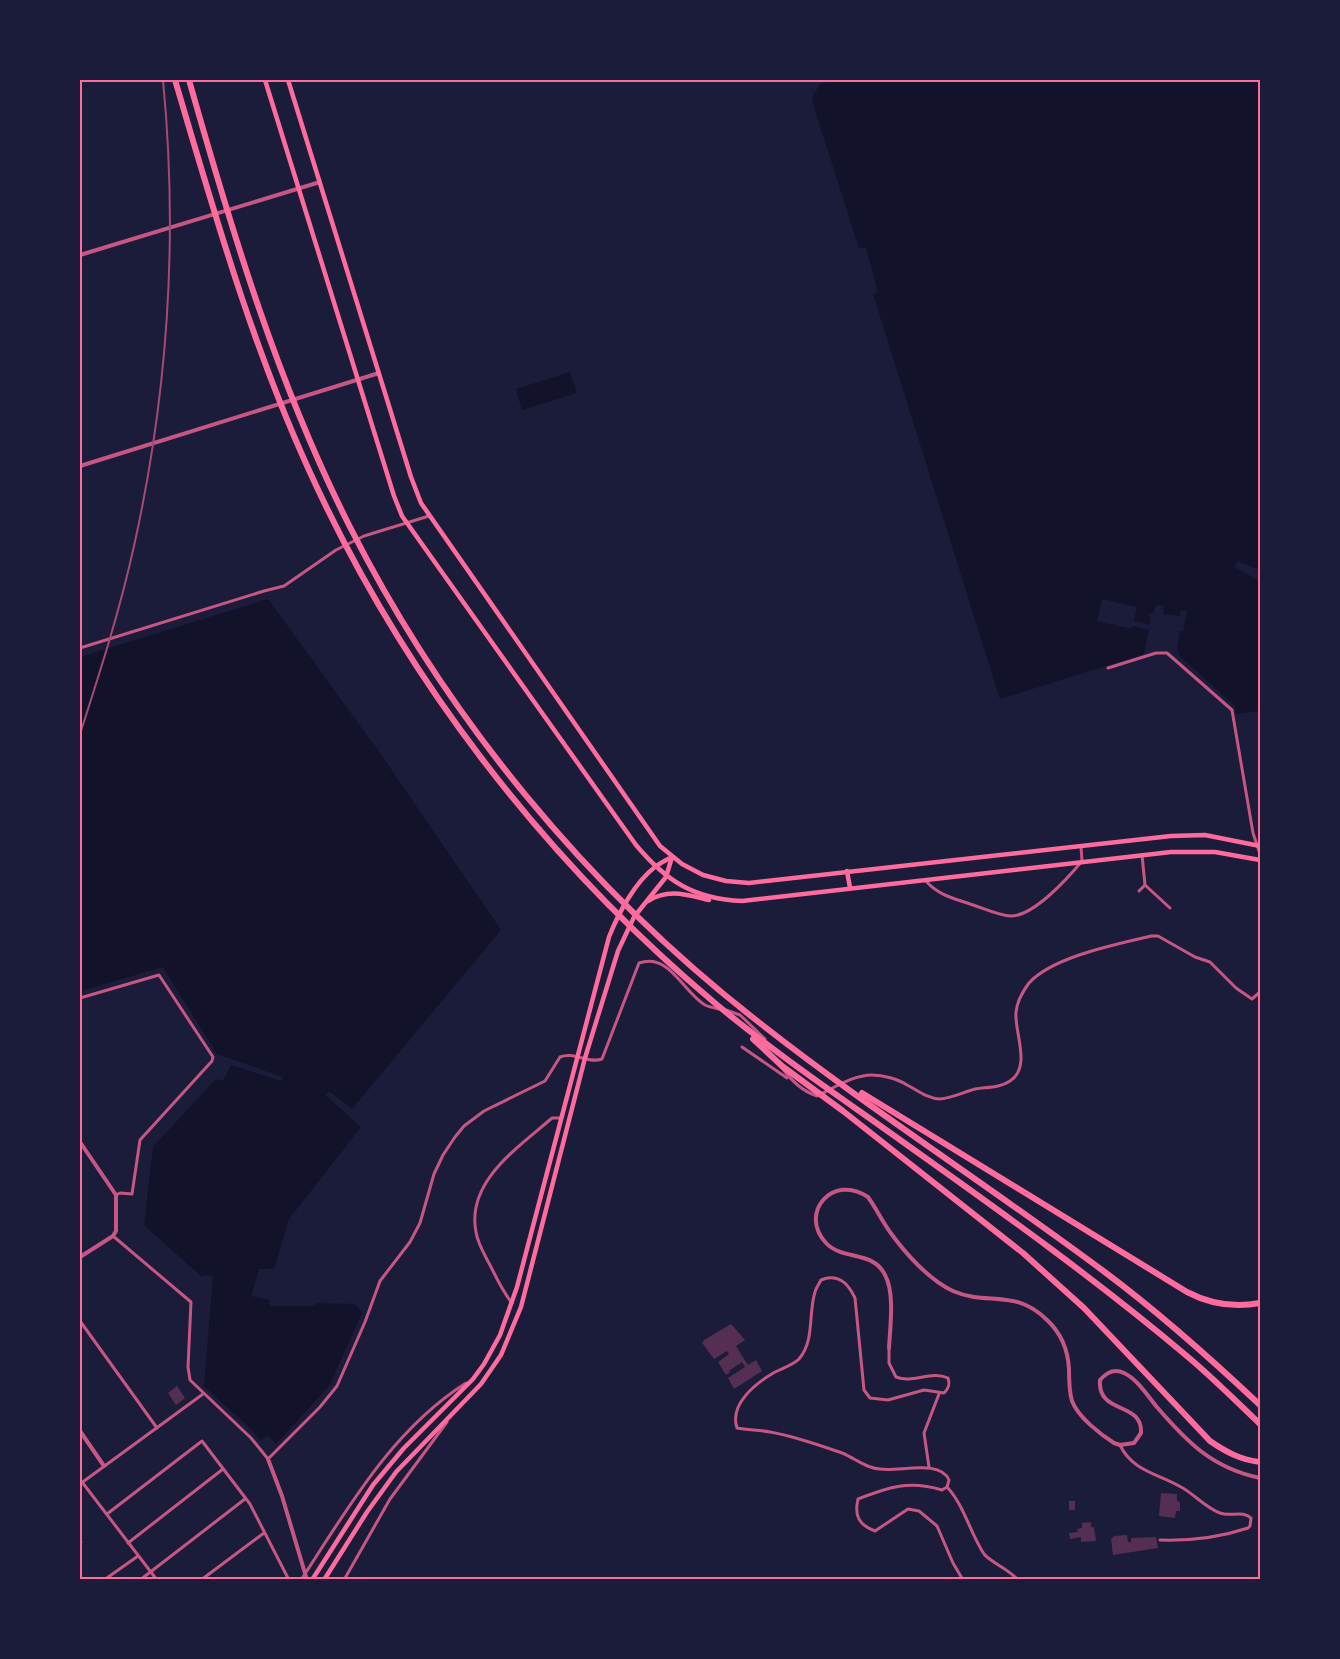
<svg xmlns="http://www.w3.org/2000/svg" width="1340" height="1659" viewBox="0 0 1340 1659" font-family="'PT Sans Narrow',sans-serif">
	<rect width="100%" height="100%" fill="#1b1b3a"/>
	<g fill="#12122b">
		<polygon points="835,80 1260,80 1260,570 1238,561 1234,567 1260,581 1260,719 1258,711 1236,714 1235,706 1180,656 1177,649 1180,631 1183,631 1187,611 1181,610 1180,616 1163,614 1164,606 1156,605 1153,614 1149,613 1149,616 1151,617 1144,654 1000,699 873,294 878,292 866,248 859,248 813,104 812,98 820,84"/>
		<polygon points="570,372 577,393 522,410 516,389"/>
		<polygon points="268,599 382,756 501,930 352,1109 329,1091 325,1095 361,1127 289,1219 274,1269 259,1269 251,1296 269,1300 270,1306 314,1306 317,1303 353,1304 357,1306 362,1313 329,1386 276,1444 267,1435 261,1441 253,1431 204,1386 213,1276 203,1275 202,1277 144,1225 153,1147 216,1079 223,1081 231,1065 281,1081 283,1077 217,1054 163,967 80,991 80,657"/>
	</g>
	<polygon fill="#1b1b3a" points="1102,599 1137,607 1134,621 1150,625 1149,630 1133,626 1132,629 1097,621"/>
	<g fill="#542f53">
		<polygon points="731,1324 745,1340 736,1346 739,1351 748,1365 756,1360 762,1371 734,1389 728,1378 745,1367 742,1362 729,1371 730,1372 726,1375 718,1362 729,1354 727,1351 714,1359 702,1343 704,1340"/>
		<polygon points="177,1386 185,1398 176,1405 168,1393"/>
		<polygon points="1161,1493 1177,1494 1177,1501 1180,1502 1180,1511 1176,1511 1175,1518 1159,1516"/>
		<rect x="1069" y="1501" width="6" height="9"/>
		<polygon points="1091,1522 1091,1527 1094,1527 1096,1541 1081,1542 1081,1537 1070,1539 1069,1533 1078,1532 1077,1529 1082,1528 1082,1523"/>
		<polygon points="1127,1535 1128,1542 1131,1542 1131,1538 1156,1537 1158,1548 1113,1555 1111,1539 1114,1536"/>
	</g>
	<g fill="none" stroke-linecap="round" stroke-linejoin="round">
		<g stroke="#c65784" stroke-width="3">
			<polyline points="80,648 264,591 284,586 336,550 364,536 429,516"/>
			<polyline points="1108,668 1156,653 1167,653 1232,710 1253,833 1260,854"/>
			<path d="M926,881C938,895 953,898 970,904C983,908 997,915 1010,916C1033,917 1068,878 1082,861L1081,847"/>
			<polyline points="1145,885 1170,908"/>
			<polyline points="1139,891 1145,885 1142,855"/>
			<polyline points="80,998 159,975 213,1057 212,1061 140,1140 132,1194 120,1193 116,1195"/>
			<polyline points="726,1010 740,1015 765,1039"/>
			<polyline points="742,1047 787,1078"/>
			<path d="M782,1068C792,1081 802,1091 817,1096C834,1088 853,1075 872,1075C883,1075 898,1079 907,1085C917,1090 928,1099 940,1099C952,1098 964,1092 975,1089C987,1087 1000,1088 1010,1081C1032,1067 1014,1032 1016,1012C1017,1002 1023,991 1029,983C1052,957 1117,944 1151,936H1158L1195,957L1210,962L1236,988L1252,999L1260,992"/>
			<path d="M113,1236L191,1302L188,1367L190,1380L251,1438L268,1459L320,1407L337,1386L365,1322L380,1281L410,1242L420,1223L434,1174L443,1155L455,1137L464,1126L484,1111L545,1081L560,1057C574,1051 587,1064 602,1059L639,963C669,952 683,992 705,1005C709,1007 715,1008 719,1009"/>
			<path d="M512,1303C503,1292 497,1279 491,1267C485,1255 478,1245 476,1232C466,1181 519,1147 552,1118H560"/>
			<polyline points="80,1321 157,1428"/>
			<path d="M889,1348V1363L896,1377C913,1384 931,1370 948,1378C950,1384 949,1388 944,1393L924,1390L888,1400L870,1398L864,1390L855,1298C848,1283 838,1273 821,1280C819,1284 816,1288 815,1292C808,1314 815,1340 799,1359C793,1365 783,1368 775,1372C756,1383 729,1404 737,1428C748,1430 759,1430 770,1432C794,1436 819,1445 842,1453C855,1458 865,1468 880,1469C900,1472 940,1459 949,1480L947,1487L942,1490C909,1480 889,1487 858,1499C854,1516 859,1525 875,1531L908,1509L919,1511L937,1526L953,1563L963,1580"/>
			<path d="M1120,1445C1132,1471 1159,1474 1181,1487C1194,1494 1206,1508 1220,1513C1230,1517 1243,1510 1251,1518L1250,1526L1248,1528C1218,1538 1192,1541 1160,1540"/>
			<polyline points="929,1467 924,1433 939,1394"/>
			<polyline points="82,1482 157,1580"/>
			<polyline points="80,1484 203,1394"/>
			<path d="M947,1487C964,1505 970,1533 984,1554C990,1562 1009,1569 1018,1580"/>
			<polyline points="107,1514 202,1441 250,1504 289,1580"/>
			<polyline points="80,1543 81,1542"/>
			<polyline points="128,1543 223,1469"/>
			<polyline points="104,1580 138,1556"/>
			<polyline points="140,1580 245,1499"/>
			<polyline points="201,1580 264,1533"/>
			<path d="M301,1580C348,1508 392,1430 466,1383"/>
			<polyline points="344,1580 390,1499 447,1422"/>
		</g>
		<g stroke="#c65784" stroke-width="4">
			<polyline points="80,255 320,182"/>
			<polyline points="80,466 379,373"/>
			<polyline points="80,1142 116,1195 116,1231 113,1236 80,1257"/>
			<path d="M889,1348C890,1328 895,1293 885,1275C873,1250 843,1261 826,1243C798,1213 833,1173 868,1197C876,1208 882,1221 890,1232C905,1253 929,1280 953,1291C987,1306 1015,1288 1047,1320C1061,1333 1068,1351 1069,1369C1069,1380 1069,1391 1072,1401C1078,1417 1100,1434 1114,1443L1120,1445L1134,1443L1141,1433C1143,1401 1097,1415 1100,1380C1106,1373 1114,1368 1124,1373C1137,1379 1147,1395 1156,1406C1187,1442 1212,1468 1260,1478"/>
			<polyline points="80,1431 104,1466"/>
			<polyline points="268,1459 282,1496 307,1580"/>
		</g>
		<g stroke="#ff6b9d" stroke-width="4.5">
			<path d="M265,80L394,496L402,516L636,845C666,881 694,899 742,901L1171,852H1215L1260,860"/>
			<polyline points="288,80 411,477 421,503 660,846 682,864 703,875 726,881 749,883 1171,836 1205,835 1260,846"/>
			<polyline points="847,871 850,888"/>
			<path d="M648,901C669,888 687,895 709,900"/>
			<path d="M312,1580L373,1485L404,1448L473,1379L484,1364L500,1335L517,1287L609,937C618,914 635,882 655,867C660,863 666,860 672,857"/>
			<polyline points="324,1580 367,1512 396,1472 481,1384 501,1355 521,1307 585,1058 618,951 634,917 666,877 672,857"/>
		</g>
		<g stroke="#ff6b9d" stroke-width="6">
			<path d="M175,80C214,211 251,343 308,468C401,674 543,859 716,1004C776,1054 840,1097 903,1142C1000,1211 1097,1280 1188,1357C1213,1378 1237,1402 1260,1424"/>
			<path d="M189,80C232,232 278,385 350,527C446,717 588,889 756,1020C869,1109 991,1187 1106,1273C1161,1314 1211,1359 1260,1405"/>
			<path d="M753,1039L782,1066L843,1111L1023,1253L1084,1308L1210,1441C1226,1452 1241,1460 1260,1462"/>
			<path d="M862,1093L1187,1292C1210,1304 1234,1308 1260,1303"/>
		</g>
		<path stroke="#a44b75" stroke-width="2" d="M80,734C100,672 120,610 134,546C168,393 178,235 163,80"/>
	</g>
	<rect width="1340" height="1659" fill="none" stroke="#1b1b3a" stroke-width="162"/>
	<rect x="81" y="81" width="1178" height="1497" fill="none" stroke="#ff6b9d" stroke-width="2"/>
</svg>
